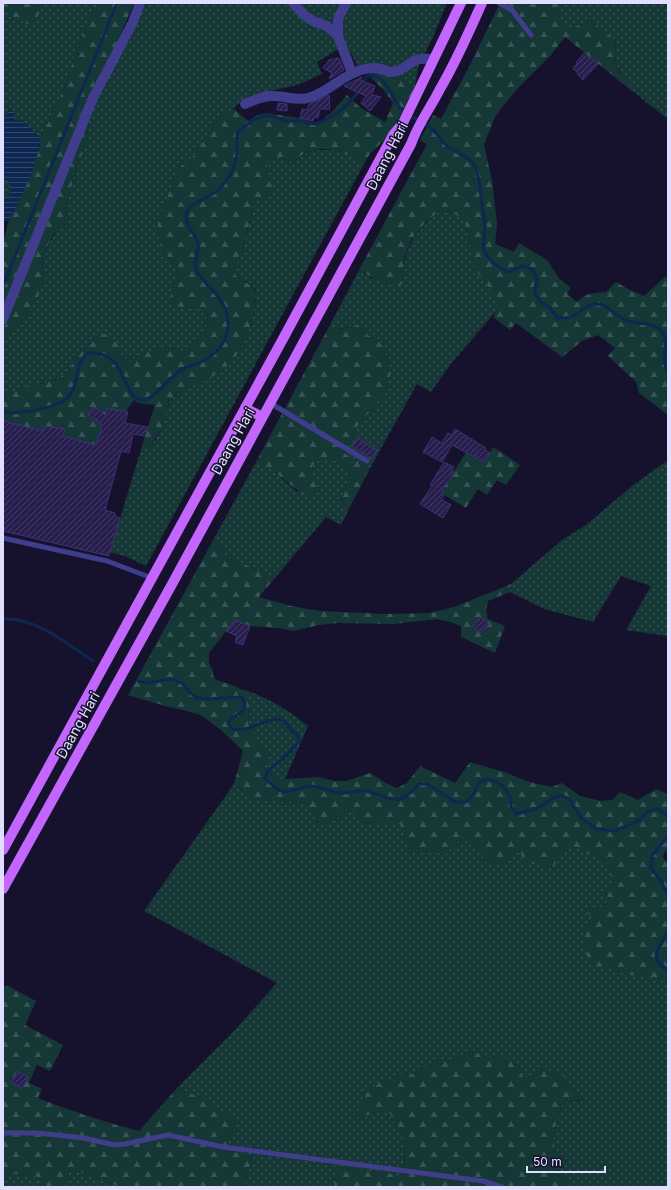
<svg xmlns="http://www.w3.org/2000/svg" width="671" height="1190" viewBox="0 0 671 1190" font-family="Inter,sans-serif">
	<defs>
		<pattern id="grass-dots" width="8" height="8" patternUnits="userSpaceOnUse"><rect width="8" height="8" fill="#153736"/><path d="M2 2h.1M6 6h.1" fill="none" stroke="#375454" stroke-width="1.8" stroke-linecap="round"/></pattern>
		<pattern id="forest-firs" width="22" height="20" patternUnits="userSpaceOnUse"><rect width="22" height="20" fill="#153736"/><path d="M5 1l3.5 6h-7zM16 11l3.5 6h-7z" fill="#375454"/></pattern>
		<pattern id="water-rules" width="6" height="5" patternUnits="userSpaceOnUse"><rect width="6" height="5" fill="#0e2751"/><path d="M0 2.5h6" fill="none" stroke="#31466b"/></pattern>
		<pattern id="building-hatch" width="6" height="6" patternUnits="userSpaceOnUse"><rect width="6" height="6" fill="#271e4e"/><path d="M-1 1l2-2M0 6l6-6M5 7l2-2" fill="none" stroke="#463e69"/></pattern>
	</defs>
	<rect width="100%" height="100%" fill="#16122d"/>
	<g fill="url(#grass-dots)">
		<polygon points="3,3 96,3 77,49 64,88 40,138 24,122 14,120 14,112 10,110 3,120"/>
		<path d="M145,3H447L433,37L419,65L414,90L388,68L367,64L357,66L352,55L345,45L317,62L322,74L298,85L255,94L243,100L215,123L194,155L179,169L159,219L157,229L161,249L178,271L170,298L184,308L201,307L207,313L205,327L195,345L182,351C162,342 148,353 130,360L121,356L85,348L76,358L69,369L59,378L3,395V344L14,329L21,323L38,297L44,257L49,243L67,215L66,205L77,167L86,142L90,115Z"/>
		<path d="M565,3H668V119C649,104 622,87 616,62C614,56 616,47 615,40L592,21L573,27H564L559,14V7Z"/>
		<path d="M319,150C339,149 348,153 364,164L146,566L127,557L110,552L142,446L150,449L156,438L164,426L166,410L172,398L184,389L201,382L251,326L256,299L255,289L247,282L232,273L242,252L246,235L255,202L274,191L267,176V164L274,158H281L291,163L310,151Z"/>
		<path d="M3,178L9,181C12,189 10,196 3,201Z"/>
		<path d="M438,212H447L455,214L461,218L469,233L471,253L481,277L489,286L499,302L497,310L450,365L431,392L417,384L369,470L344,453L354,436L359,423L370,411L391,372L384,349V343L366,334L362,328L357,325L338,329L330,325L359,270L371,278L402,283C405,247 411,236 438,212Z"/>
		<polygon points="319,459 334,460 348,469 350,477 343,491 341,501 349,509 341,525 326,517 275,578 226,556 222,550 216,535 257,460 268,466 297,492 311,476 313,465"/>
		<polygon points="668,460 668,636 626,630 651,586 621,576 593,622 544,609 510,592 511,584 562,540 586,525 632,486"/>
		<path d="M242,689C267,697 288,710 308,726L285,779L281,781L272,777L267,764V755L254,735V731L248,724C250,707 254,703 242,689Z"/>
		<path d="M234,784L248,796L257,800L307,803L311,806L317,823L337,819L349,808H353L363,822L367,824L381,822L400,823L410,850L413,853L431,851L445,854L459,841L464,840L476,848L481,857L487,862L502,865L516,851L520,852L524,861L528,863L549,867L553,866L570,848L580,847L585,854H595L607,863L614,881L607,902L592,918L584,934L609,967L622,973L668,979V1187H565L567,1181L556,1173L566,1164L565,1159L556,1156L553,1135L562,1104C569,1099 576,1103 584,1099L568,1083L527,1079L521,1074L520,1067L512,1062L495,1057L488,1059L473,1051L464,1054L454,1060H436L411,1075L399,1074L389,1080L382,1081L366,1092L359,1111L361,1118L374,1112H389L405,1142L404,1177L339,1167L334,1187H244L253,1156L224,1152L204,1099L177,1088L233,1032L277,983L144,911Z"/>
		<polygon points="70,1169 121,1187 63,1187"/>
		<polygon points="15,1174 43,1180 40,1187 3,1187 3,1175"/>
	</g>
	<g fill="url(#forest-firs)">
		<polygon points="3,3 46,3 31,26 3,11"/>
		<polygon points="96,3 134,3 3,308 3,241 9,221 31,172 40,145 40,138 64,88 77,49"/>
		<path d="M500,3H565L559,7V14L564,27H573L592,21L615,40V60L619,72L637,95L565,37L550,56L519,87L503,106L495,117L487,137L484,145L492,180L497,224L495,244L514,252L519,243L547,260L559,278L571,288L567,294L577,302C585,293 594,293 606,292L616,282L630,290L644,296L666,276L668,279V415L639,393L636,382L608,356L615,348L598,335L582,341L562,357L516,323L510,330L493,317L497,310L499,302L475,269L471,253L469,233L461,218L455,214L447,212H438L425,223L411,240L405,256L402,283L399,287C384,283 372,278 359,270L427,144L420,140L433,115L441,119L470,65Z"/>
		<path d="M367,64L388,68L414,90L391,133L369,155L364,164C349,153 330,145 310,151C304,153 297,159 291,163L281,158H274L267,164V176L275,191L255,202L246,235L242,252L232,273C256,289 259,286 253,316C246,349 231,369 200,383C190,387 181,389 173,397C165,405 167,416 164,426C162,430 158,434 155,438C153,442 152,446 150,449L142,446L155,405L139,403L134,400L126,411L107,408L96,445L3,421V395L26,387L44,383L59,378L69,369L76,358L97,333L108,335L117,341L121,356L130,360C148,353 162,342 182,351L195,344L205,327L207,313L201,307L184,308L171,303L170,298L178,271L161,249L157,229L159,219L178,169L194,155L215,123L233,108L248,121L256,116L266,113L299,118L313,123L322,120L332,112L347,95L361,108L385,122L393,103L383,89L371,78Z"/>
		<path d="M90,115L86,142L77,167L66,205L67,226C63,228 58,230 56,232C47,241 44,257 42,268L47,275L38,297L29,311L21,323L14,329L3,344V329Z"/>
		<path d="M330,325L339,329L357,325L362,328L366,334L384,343V349L391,372L385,396L359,423L354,436L344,453L369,470L349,509L341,501L343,491L350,477L348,469L334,461L319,459L313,465L311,476L318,487L315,496L309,498C290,487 276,470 257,460Z"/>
		<polygon points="493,447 520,465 506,485 497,480 487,495 478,489 466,508 441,493 466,452 484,462"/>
		<path d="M216,535L222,550L226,556L275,578L259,597L291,606L320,611L386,614L430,613L454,607L511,584L510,592L488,601L486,611L488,619L505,626L495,653L461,637V626L450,622L437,619L393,624L338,623L318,625L294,631L278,628L250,626L235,620L209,653V663L213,671V675L215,679C246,691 254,688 248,724L254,731V735L267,755V764L272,777L281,781L285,779L318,777L335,781H346L370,773L384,782L397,788L407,783L420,766L455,783L470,762L507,773L529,782L552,787L562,783L580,796L601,801L612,800L620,792L638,800L656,789L668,794V849L664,853L663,858L668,863V979H653L622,973L609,967L591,966L586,952L584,934L592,918L586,910L604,906L607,902L603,890L614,881C608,865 605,855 585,854L580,847L570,848L553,866L549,867L528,863L524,861L520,852L516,851L502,865L488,862L481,857L476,848L464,840L459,841L445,854L431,851L413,853L410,850L400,824L381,822L367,824L363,822L353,808H349L337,819L321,826C313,820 314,809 307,803L257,800L248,796L234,784L243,751L221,730L201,715L191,712L165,706L128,695Z"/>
		<path d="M8,986L36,1001L25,1025L63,1045L50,1071L37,1065L29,1083L42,1089L38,1098C71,1111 105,1122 139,1131L177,1088L204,1099L239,1122L224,1151L253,1155L244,1187H121L70,1169L63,1187H40L42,1180L15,1174L3,1175V987Z"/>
		<path d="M473,1051L488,1059L495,1057L509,1058L512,1062L520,1067L521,1074L526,1079L541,1068L564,1075L568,1083L584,1099C576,1102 569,1099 562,1104L553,1135L556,1156L565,1159L566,1164L556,1173L567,1181L565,1187H334L338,1167L404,1176L405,1142L389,1112H374L361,1118L356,1117L352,1111L359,1110L366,1092L382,1081L389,1080L399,1074L411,1075L436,1060H454L464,1054Z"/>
	</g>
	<path fill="url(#water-rules)" d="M10,109L14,112V120L24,122L40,138C41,156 19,204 9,221H5L3,220V201C10,196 12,189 9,181L3,178V120Z"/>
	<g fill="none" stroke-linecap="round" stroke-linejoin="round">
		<g stroke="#0e2751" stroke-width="3">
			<path d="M361,85L367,76C386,71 392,102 403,111C411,118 421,121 430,127C436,132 440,139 446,145C454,153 470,155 475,166C481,180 480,196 483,211C483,216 485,221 485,226C485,234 482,242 484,250C487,260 500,268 508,272L523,266L531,269L535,274L537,281L535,288L536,296L542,303L550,308L558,318C563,318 569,318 573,316C581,313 585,305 594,304C607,303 614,316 626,320C637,325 658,321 664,335C669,347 660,360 668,371"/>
			<polyline points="3,286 117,3"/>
			<path d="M3,412C20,414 63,409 72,392C79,378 75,365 87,353C131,350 119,400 144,400C152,400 171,376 181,370C188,366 198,364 205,360C230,345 235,320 219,298C212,288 201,280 196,270C192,261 200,252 198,243C195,234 185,225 186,216C186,203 208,199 217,191C229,180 238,164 237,148C237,143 237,138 237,133L254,119L263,116H272L286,121H300L307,123L317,124L336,114L347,105L356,95L359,90"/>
			<path d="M3,619C36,617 67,644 93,661"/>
			<path d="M138,681L147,683L171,679L182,683L188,691L197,698L208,699L241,697L245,703L244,710L231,719L228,724L233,729L243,730L267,721L279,719L285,722L292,731L298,736L299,741C290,753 281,762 268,770L265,778C270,783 275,789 282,791C292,794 303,785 312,786C322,787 332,793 342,793C351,793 357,790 367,791C377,793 389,801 400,799C408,797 414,789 419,784H427L455,802H466L474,794L479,782L489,779L502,785L511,798V807L517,814L538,808L553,798L561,795L569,799L582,819L597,829L614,831L638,821L649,811L658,809L668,816"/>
			<polyline points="668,836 652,856 651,868 660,880 668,895"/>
			<polyline points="668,931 656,953 657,961 665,968 668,969"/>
		</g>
	</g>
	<g fill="url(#building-hatch)" stroke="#3e307a">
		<polygon points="584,53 598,64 583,80 577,74 578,72 573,69 577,64 576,63"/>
		<polygon points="339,58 344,70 329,79 332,73 323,68 329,60"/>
		<polygon points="362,77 360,80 375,86 372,95 381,97 370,111 361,103 366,96 344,86"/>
		<polygon points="329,95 330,109 320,109 318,118 314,117 313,121 300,118 302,109 307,110 309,104"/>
		<polygon points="278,103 287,104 287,111 277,110"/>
		<polygon points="94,407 105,415 107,408 128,412 125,423 148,427 145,436 133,434 129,453 121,451 105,510 115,513 115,516 120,518 109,556 3,531 3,421 43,431 44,426 65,429 63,436 96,445 102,425 88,414"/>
		<polygon points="455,429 486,448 485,450 490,453 484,462 452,445 442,462 423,452 432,437 442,443 448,433 452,435"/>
		<polygon points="357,438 377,451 372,459 352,446"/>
		<polygon points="444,462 454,467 452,471 454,472 441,493 444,495 441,499 451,505 443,518 420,504 432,486 430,485"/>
		<polygon points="481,617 489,624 480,633 473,626"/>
		<polygon points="235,620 250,626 243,645 235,642 237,636 226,631"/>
		<polygon points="17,1071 28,1077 22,1088 11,1083"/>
	</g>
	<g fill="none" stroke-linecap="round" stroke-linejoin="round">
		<g stroke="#3f3d8c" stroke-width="5">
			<polyline points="499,3 512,10 531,35"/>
			<polyline points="270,403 367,461"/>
			<polyline points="3,538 107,561 152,578"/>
			<polyline points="3,1133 37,1133 84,1138 114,1145 125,1144 168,1135 223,1147 467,1179 483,1181 502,1187"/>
		</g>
		<g stroke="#3f3d8c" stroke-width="10">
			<polyline points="293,3 305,16 315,22 327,26 338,36 352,73"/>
			<polyline points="338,36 338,19 346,3"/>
			<path d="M245,104C254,100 264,95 274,96C285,96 297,101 308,98C328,93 342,75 361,70C368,68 373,67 380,69C386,70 391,74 397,71C415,64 409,57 433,59"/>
			<polyline points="3,319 93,98 133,22 140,3"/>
		</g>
		<g stroke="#c366fe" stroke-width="10">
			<polyline points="245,408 262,417"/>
			<polyline points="3,850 284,337 393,135 403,123 461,3"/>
			<path d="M3,889L171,586L411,144C419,122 430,109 440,89C456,62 469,32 482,3"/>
		</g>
	</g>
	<g text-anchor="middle" stroke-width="3" stroke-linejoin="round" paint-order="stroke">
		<g font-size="14" fill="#e2deff" stroke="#16122d">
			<text transform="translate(387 156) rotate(-63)" y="5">Daang Hari</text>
			<text transform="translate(233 441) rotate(-61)" y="5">Daang Hari</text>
			<text transform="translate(78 725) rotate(-61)" y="5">Daang Hari</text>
		</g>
	</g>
	<rect width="671" height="1190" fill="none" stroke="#e2deff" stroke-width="8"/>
	<path d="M527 1166v6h78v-6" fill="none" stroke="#e2deff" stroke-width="2"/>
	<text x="533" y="1166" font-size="12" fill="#e2deff" stroke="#16122d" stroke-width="3" paint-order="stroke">50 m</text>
</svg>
